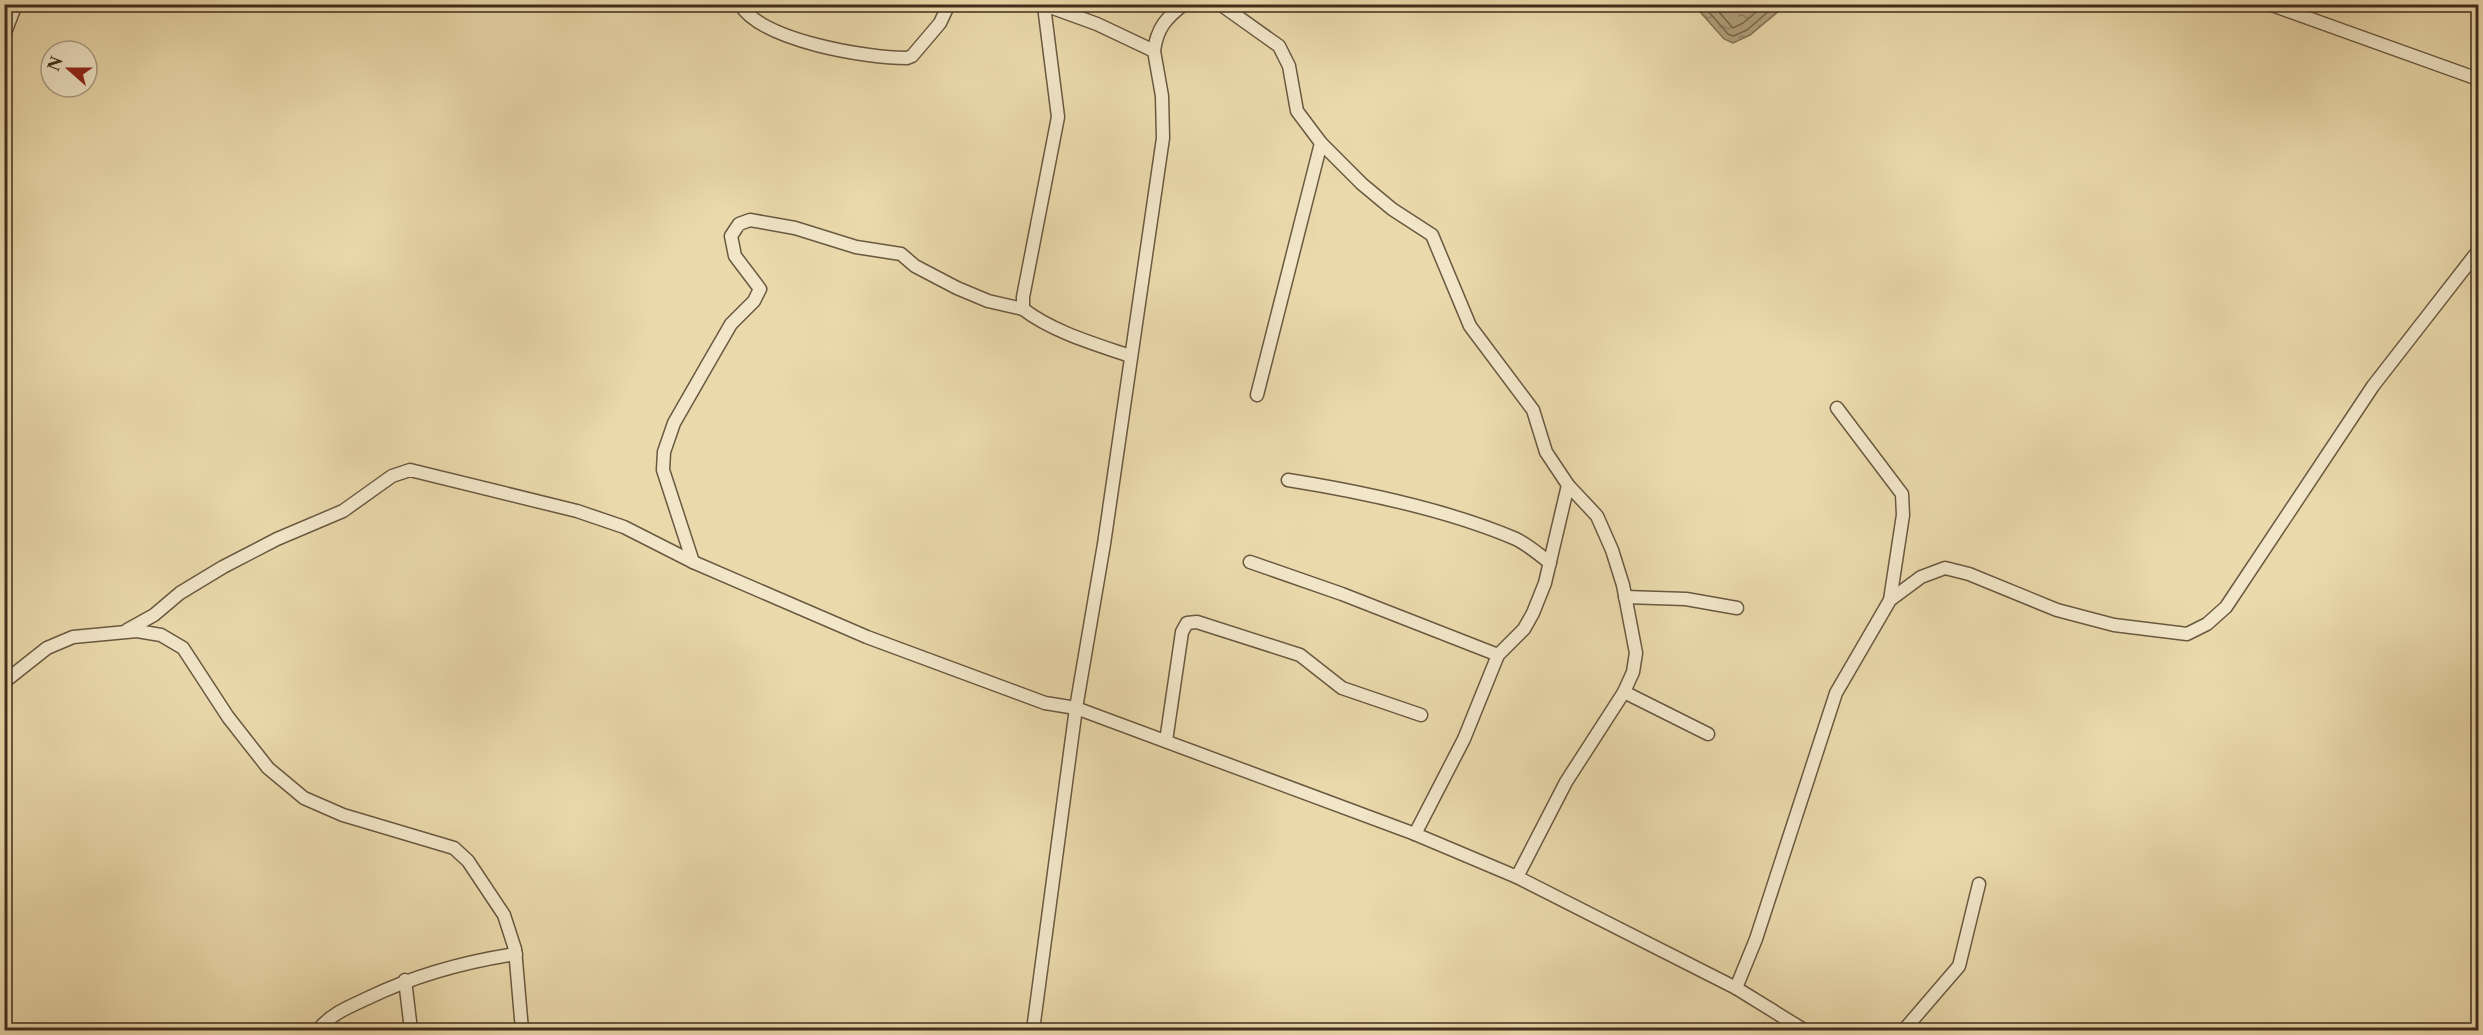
<svg xmlns="http://www.w3.org/2000/svg" width="2483" height="1035" viewBox="0 0 2483 1035" font-family="'Libre Caslon Text',serif">
	<defs>
		<pattern id="water-ripples" width="26" height="14" patternUnits="userSpaceOnUse" patternTransform="scale(1.5)"><rect width="26" height="14" fill="#b09f7b"/><path d="M2 4q2-2 4 0t4 0M15 11q2-2 4 0t4 0" fill="none" stroke="#918264"/></pattern>
	</defs>
	<rect width="100%" height="100%" fill="#ead9ab"/>
	<filter id="stains"><feTurbulence type="fractalNoise" baseFrequency=".00333" numOctaves="4"/><feColorMatrix values="0 0 0 0 .2 0 0 0 0 .09 0 0 0 0 .02 0 0 0 .5 -.17"/></filter>
	<radialGradient id="worn" r=".72"><stop offset=".6" stop-color="#630" stop-opacity="0"/><stop offset="1" stop-color="#630" stop-opacity=".3"/></radialGradient>
	<polygon fill="url(#water-ripples)" stroke="#837255" stroke-width="1.5" points="1694,5 1786,5 1750,35 1733,43 1724,39"/>
	<g fill="none" stroke-linecap="round" stroke-linejoin="round">
		<g stroke="#78664c" stroke-width="1.5">
			<polyline points="1702,4 1728,34 1733,36 1747,30 1777,4"/>
			<polyline points="1712,4 1733,28 1743,23 1766,4"/>
		</g>
		<g stroke="#6a5940" stroke-width="15">
			<g id="minor">
				<path d="M740,4C761,41 867,58 907,58L912,56L940,23L949,4"/>
				<polyline points="1220,4 1279,46 1289,66 1297,111 1321,143 1362,184 1392,209 1432,235 1470,326 1533,410 1546,452 1568,485 1597,516 1612,550 1623,585 1636,653 1633,672 1624,692 1566,782 1517,877"/>
				<polyline points="2269,4 2478,79"/>
				<path d="M1044,6L1058,117L1023,297V309C1053,332 1095,344 1130,356"/>
				<polyline points="4,35 16,4"/>
				<path d="M1154,51C1157,28 1166,18 1184,4"/>
				<polyline points="1257,395 1321,143"/>
				<polyline points="1837,408 1902,494 1903,515 1890,600"/>
				<path d="M1288,480C1363,492 1446,509 1516,539C1528,545 1540,555 1550,563"/>
				<polyline points="693,562 663,470 664,452 674,423 709,362 731,324 754,301 760,289 735,256 731,236 739,224 750,220 795,228 856,247 901,254 915,266 957,288 988,301 1023,309"/>
				<polyline points="1250,562 1342,594 1498,655"/>
				<polyline points="1625,597 1686,599 1737,608"/>
				<polyline points="127,630 154,615 180,593 223,567 277,539 343,511 392,476 410,470 577,511 624,527 693,562 867,637 1045,703 1076,708 1415,834 1517,877 1736,988 1804,1030"/>
				<polyline points="4,682 47,648 73,637 137,631 161,635 183,648 228,717 268,768 304,798 343,815 454,848 468,861 504,915 515,949 522,1030"/>
				<polyline points="1624,692 1708,734"/>
				<polyline points="1166,741 1182,632 1187,623 1197,622 1300,655 1342,688 1421,715"/>
				<polyline points="1415,834 1464,739 1498,655 1524,629 1533,613 1545,583 1568,485"/>
				<polyline points="405,980 411,1030"/>
				<polyline points="1736,988 1756,939 1836,693 1890,600 1921,577 1945,568 1969,574 2057,610 2114,625 2187,634 2207,624 2226,607 2373,386 2478,251"/>
				<path d="M318,1030C332,1013 349,1007 368,998C416,975 463,962 516,954"/>
				<polyline points="1033,1030 1076,708 1104,544 1163,138 1162,96 1154,51 1097,24 1042,4"/>
				<polyline points="1904,1030 1959,966 1979,884"/>
			</g>
		</g>
		<use href="#minor" stroke="#f1e6c8" stroke-width="12"/>
	</g>
	<rect width="2483" height="1035" fill="none" stroke="#ead9ab" stroke-width="24"/>
	<rect x="6" y="6" width="2471" height="1023" fill="none" stroke="#402e1d" stroke-width="3"/>
	<rect x="12" y="12" width="2459" height="1011" fill="none" stroke="#402e1d" stroke-width="1.5"/>
	<g transform="translate(69 69) rotate(291)"><circle r="28" fill="#f1e6c8" stroke="#aa9c84" stroke-width="1.5"/>
	<path d="M0-4.5L10 22L0 15L-10 22Z" fill="#8f2418"/>
	<text y="-9" font-size="16" font-weight="bold" text-anchor="middle" fill="#402e1d">N</text>
	</g>
	<rect width="100%" height="100%" filter="url(#stains)"/>
	<rect width="100%" height="100%" fill="url(#worn)"/>
</svg>
